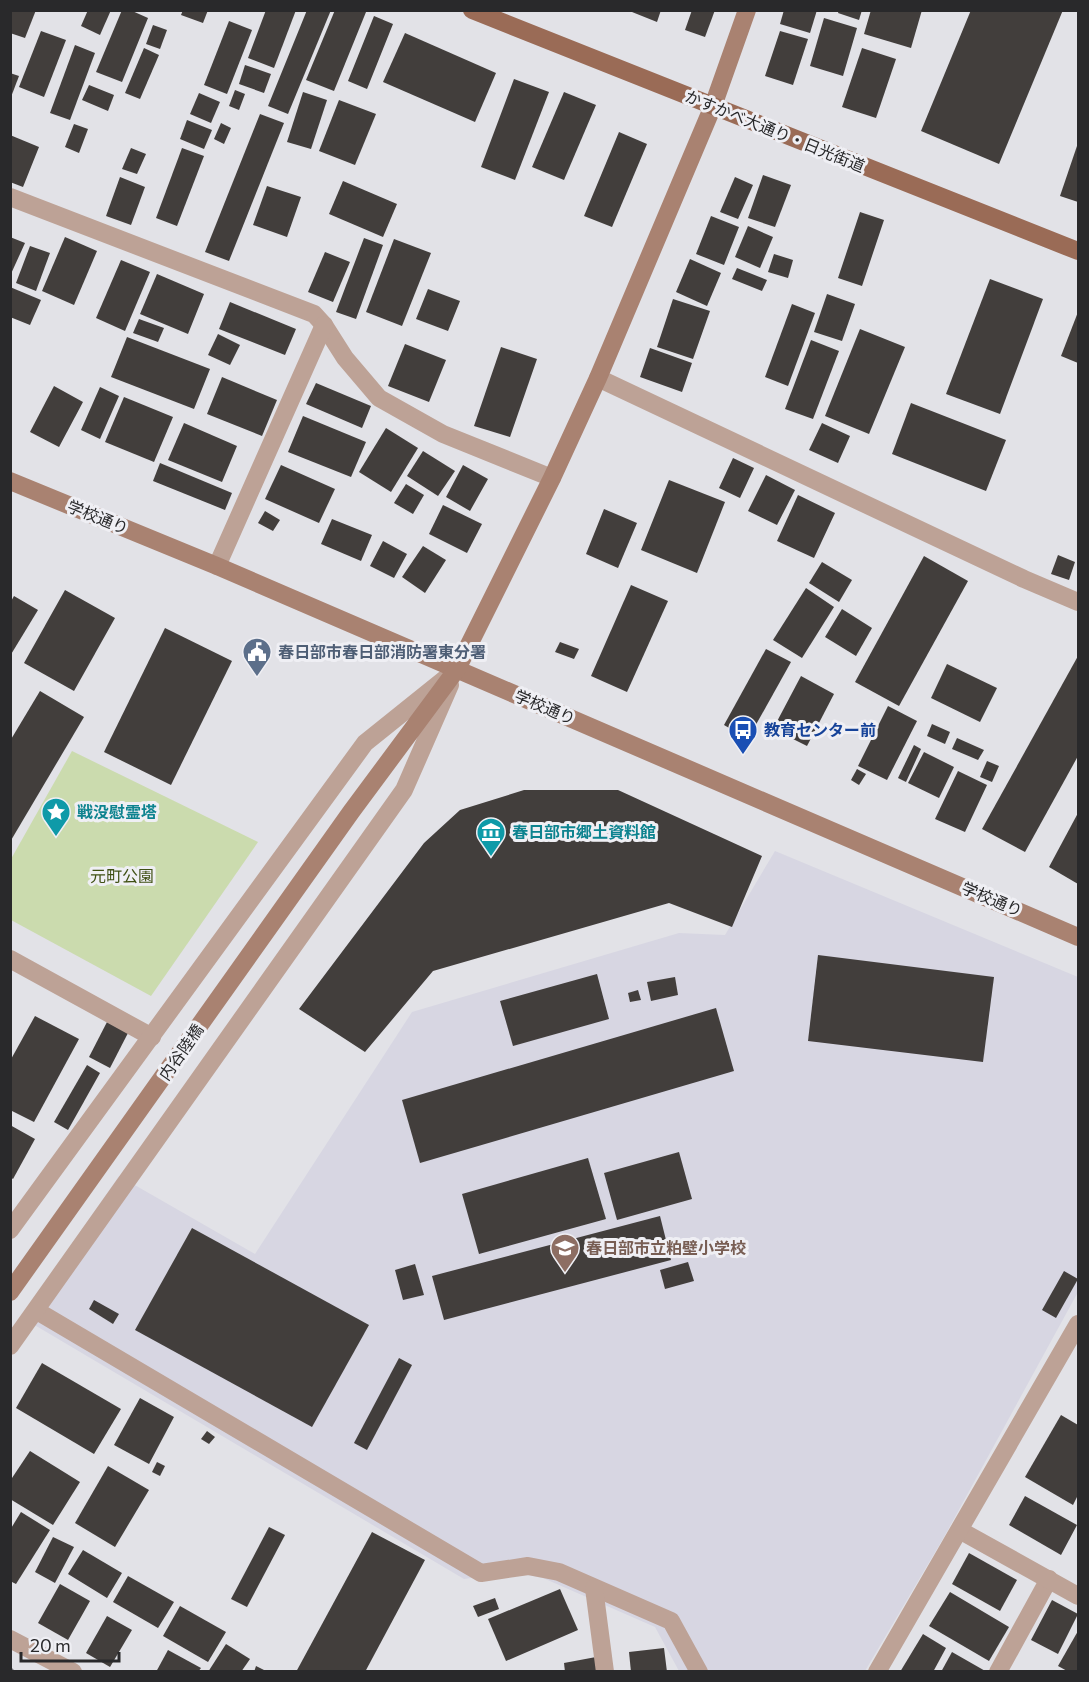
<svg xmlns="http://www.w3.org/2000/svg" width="1089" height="1682" viewBox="0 0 1089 1682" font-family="Commissioner,'Noto Sans JP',sans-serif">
	<rect width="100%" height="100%" fill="#e2e2e7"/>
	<polygon fill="#d7d6e2" points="775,851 1078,977 1078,1292 944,1537 865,1671 679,1671 655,1627 543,1578 512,1572 464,1579 21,1317 119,1176 255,1254 412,1012 679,933 725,935"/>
	<polygon fill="#cbdbae" points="72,751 258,842 151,996 11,920 11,859"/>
	<g fill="#423e3c">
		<polygon points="10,10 36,10 25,38 10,33"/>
		<polygon points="88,10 111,10 100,35 81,26"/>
		<polygon points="122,10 130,10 148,18 122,82 96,72"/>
		<polygon points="183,10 208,10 203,23 181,15"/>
		<polygon points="266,10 296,10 274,68 248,58"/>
		<polygon points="307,10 331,10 288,114 268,106"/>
		<polygon points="335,10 366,12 334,91 306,80"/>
		<polygon points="627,10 661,10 657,22"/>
		<polygon points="692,10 715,10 705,37 685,30"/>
		<polygon points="784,10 817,10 810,33 780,24"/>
		<polygon points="839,10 862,10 859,20 838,13"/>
		<polygon points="871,10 922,10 911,48 864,34"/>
		<polygon points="971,10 1063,10 999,164 921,131"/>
		<polygon points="374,16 393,24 367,89 348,81"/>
		<polygon points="824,18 857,28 843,76 810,66"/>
		<polygon points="229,21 252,30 227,94 204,85"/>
		<polygon points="153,25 167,30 160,49 146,44"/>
		<polygon points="41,31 66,40 44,97 19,87"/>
		<polygon points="780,31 808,39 793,85 765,76"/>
		<polygon points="405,33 496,73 475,122 383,82"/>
		<polygon points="75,45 95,53 70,120 50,113"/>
		<polygon points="144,48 159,55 140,99 125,93"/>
		<polygon points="862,48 896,59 876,118 842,107"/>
		<polygon points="245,65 271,74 264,93 239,84"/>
		<polygon points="10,73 19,76 11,97 10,96"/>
		<polygon points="514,79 549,92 515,180 481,167"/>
		<polygon points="89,85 114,95 108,111 82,100"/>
		<polygon points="235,90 245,94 239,110 229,106"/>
		<polygon points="303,92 327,100 311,149 287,142"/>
		<polygon points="564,92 596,105 564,180 532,167"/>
		<polygon points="199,93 220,102 211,123 190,114"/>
		<polygon points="339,100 376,114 355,165 319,151"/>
		<polygon points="260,114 284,123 229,261 205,252"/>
		<polygon points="187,120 212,130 204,149 180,139"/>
		<polygon points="221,123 231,128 224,144 214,139"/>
		<polygon points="74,124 88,129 79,153 65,147"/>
		<polygon points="619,132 647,144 612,227 584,216"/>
		<polygon points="10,135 39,147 23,187 10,182"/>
		<polygon points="1078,143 1078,202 1060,196"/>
		<polygon points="131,148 146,154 137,174 122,169"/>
		<polygon points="182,148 204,156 177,226 156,218"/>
		<polygon points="763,175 791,185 775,227 748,218"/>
		<polygon points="120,177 145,187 131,225 106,216"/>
		<polygon points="735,177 753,185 738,219 720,212"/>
		<polygon points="343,181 397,204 383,237 329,214"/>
		<polygon points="267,186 301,197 287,237 253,225"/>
		<polygon points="860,212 884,220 862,286 838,278"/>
		<polygon points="711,216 739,227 724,265 696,254"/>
		<polygon points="748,226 773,237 760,268 735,257"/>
		<polygon points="10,237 25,243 10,276"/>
		<polygon points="65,237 97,251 74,305 42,291"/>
		<polygon points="364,238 383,245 356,319 336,312"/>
		<polygon points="394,239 431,253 402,326 366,312"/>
		<polygon points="30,246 50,253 36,291 16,283"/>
		<polygon points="325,252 350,262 333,302 308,292"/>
		<polygon points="774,254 793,260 788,278 768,272"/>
		<polygon points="690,259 721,273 707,306 676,292"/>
		<polygon points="121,260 150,272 125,331 96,318"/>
		<polygon points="737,268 767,280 762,291 732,279"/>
		<polygon points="157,274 204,294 188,334 140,314"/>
		<polygon points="990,279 1043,299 1000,414 946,394"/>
		<polygon points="10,287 41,300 30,325 10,317"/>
		<polygon points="428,289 460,301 448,331 416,319"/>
		<polygon points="827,294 855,304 842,341 814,332"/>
		<polygon points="673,299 710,311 693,359 657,347"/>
		<polygon points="230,302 296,329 285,355 219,329"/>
		<polygon points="792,304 815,313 788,386 765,377"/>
		<polygon points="1078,312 1078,363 1061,356"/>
		<polygon points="139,319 164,328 158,342 133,333"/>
		<polygon points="860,329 905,347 869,434 825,416"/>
		<polygon points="218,334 240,345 230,365 208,355"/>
		<polygon points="127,337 210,369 194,409 111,377"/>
		<polygon points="811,340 839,351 813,419 785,409"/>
		<polygon points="405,344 446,360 429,402 388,386"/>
		<polygon points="501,347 537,359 510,437 474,426"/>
		<polygon points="650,348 692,363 682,392 640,377"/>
		<polygon points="222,377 277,400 262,436 207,414"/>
		<polygon points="316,383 371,406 362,428 306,404"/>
		<polygon points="54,386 83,402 59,447 30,432"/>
		<polygon points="100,387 119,396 100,439 81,430"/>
		<polygon points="124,397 173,417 154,462 105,442"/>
		<polygon points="911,403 1006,440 986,491 892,454"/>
		<polygon points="303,416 366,442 351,477 288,452"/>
		<polygon points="184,423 237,446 222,482 168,460"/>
		<polygon points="822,423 850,436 838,463 809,450"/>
		<polygon points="386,428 418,448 391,492 359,472"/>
		<polygon points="423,451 455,471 438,496 407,476"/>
		<polygon points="733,458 754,468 740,498 719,488"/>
		<polygon points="160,463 232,493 225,510 153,481"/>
		<polygon points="281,465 335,489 319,523 265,499"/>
		<polygon points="463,465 488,479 470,511 446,497"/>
		<polygon points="766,475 795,490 777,525 748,511"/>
		<polygon points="669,480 725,502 697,573 641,550"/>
		<polygon points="406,484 424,495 413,514 394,503"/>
		<polygon points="798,495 835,513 814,558 777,541"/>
		<polygon points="443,505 482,524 467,553 429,534"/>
		<polygon points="604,509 637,523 618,568 586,554"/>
		<polygon points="265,511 280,520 273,531 258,523"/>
		<polygon points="332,519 372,535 361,561 321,544"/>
		<polygon points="383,541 407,554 394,578 370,566"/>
		<polygon points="423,546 446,560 425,593 402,577"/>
		<polygon points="1058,555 1075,562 1069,580 1051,574"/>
		<polygon points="924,556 968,581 899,706 855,682"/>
		<polygon points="822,562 852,580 839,602 809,583"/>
		<polygon points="631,585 668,601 627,692 591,676"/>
		<polygon points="806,588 834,607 802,658 773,640"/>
		<polygon points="65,590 115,618 74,691 24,663"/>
		<polygon points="14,596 38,610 10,656 10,603"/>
		<polygon points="842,609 872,628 856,656 825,637"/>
		<polygon points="165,628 232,661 171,785 104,752"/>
		<polygon points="560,642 579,649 574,659 555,652"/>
		<polygon points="766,649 791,662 748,739 724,725"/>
		<polygon points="1078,656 1078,756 1025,852 982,829"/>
		<polygon points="947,664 997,688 980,722 931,698"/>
		<polygon points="801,676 834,694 807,746 773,729"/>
		<polygon points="40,691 84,717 10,842 10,741"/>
		<polygon points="888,706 917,721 887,780 858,766"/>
		<polygon points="932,724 950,732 945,744 927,736"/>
		<polygon points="957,738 984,750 978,760 952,749"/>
		<polygon points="914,745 921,749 906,782 898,778"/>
		<polygon points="924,752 954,767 939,798 908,783"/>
		<polygon points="987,761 999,766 992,782 980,777"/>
		<polygon points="857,769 866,774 859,785 851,780"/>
		<polygon points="958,771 987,785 965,832 935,819"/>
		<polygon points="524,790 618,790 762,856 732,927 669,903 433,971 365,1052 299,1009 424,843 460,810"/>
		<polygon points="1078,813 1078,884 1049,867"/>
		<polygon points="818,955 994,977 983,1062 808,1041"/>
		<polygon points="597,974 609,1019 513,1046 500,1001"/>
		<polygon points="675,977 678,995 651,1001 647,982"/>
		<polygon points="638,990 641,1000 630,1002 628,993"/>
		<polygon points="716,1008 734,1071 420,1163 402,1100"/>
		<polygon points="35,1016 79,1039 34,1122 10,1110 10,1061"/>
		<polygon points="107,1022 128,1033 110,1068 89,1057"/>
		<polygon points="87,1065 100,1073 68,1130 54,1122"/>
		<polygon points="10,1125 35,1139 13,1179 10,1177"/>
		<polygon points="679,1152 692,1199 617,1220 604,1173"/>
		<polygon points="588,1158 606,1219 479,1254 462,1194"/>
		<polygon points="660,1216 671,1260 444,1320 432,1276"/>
		<polygon points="192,1228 369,1325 312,1427 135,1330"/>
		<polygon points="688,1262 694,1281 665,1289 660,1270"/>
		<polygon points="415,1264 424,1295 403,1300 395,1270"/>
		<polygon points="1064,1271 1078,1279 1056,1318 1042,1310"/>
		<polygon points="94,1300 119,1314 113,1324 89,1309"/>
		<polygon points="399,1358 412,1365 367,1450 354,1443"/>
		<polygon points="42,1363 121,1409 94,1454 16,1408"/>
		<polygon points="140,1398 174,1417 149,1464 114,1445"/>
		<polygon points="1061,1415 1078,1425 1078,1495 1073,1505 1025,1477"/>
		<polygon points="207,1431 215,1437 209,1444 201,1439"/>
		<polygon points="30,1451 80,1482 53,1525 10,1499 10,1481"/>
		<polygon points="157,1462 165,1466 160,1476 152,1472"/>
		<polygon points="108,1466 149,1490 115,1547 75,1523"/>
		<polygon points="1025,1496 1077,1525 1061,1555 1009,1525"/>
		<polygon points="21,1512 50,1530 16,1584 10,1581 10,1530"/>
		<polygon points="269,1527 285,1535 247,1607 231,1599"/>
		<polygon points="372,1532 425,1560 365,1672 296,1672"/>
		<polygon points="53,1537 74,1547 55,1583 35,1572"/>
		<polygon points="83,1550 122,1573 107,1598 68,1574"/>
		<polygon points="969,1553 1017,1580 1000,1611 952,1584"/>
		<polygon points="128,1576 174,1602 158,1628 113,1602"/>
		<polygon points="60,1584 90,1601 68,1640 38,1623"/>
		<polygon points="560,1589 578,1630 506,1661 488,1619"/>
		<polygon points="950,1592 1009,1627 989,1661 929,1626"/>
		<polygon points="495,1598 499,1609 478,1617 473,1606"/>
		<polygon points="1052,1600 1078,1614 1058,1654 1031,1640"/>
		<polygon points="180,1606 226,1632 208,1662 163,1636"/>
		<polygon points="107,1616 132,1630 110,1667 86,1653"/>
		<polygon points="1078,1631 1078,1672 1069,1672 1058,1666"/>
		<polygon points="923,1634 946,1648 933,1672 900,1672"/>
		<polygon points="226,1644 250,1659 241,1672 208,1672"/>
		<polygon points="664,1648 667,1672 631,1672 629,1652"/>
		<polygon points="168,1650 201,1668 198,1672 156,1672"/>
		<polygon points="952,1652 987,1672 941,1672"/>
		<polygon points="596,1657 598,1672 565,1672 564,1663"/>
		<polygon points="256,1666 268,1672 254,1672"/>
	</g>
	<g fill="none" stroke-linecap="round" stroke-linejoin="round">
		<polyline stroke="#bda296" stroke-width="18" points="998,1672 1049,1579"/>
		<g stroke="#bda296" stroke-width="18">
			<polyline points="10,197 314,314 324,325 345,358 379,398 443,434 552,478"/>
			<polyline points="598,378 1024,579 1078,602"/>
			<polyline points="217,566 324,325"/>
			<polyline points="10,959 152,1037"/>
			<polyline points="10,1230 365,743 446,678"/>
			<polyline points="37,1311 481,1573 528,1566 559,1572 671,1621 699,1672"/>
			<polyline points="10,1346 404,790 450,685"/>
			<polyline points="961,1531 1078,1596"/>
			<polyline points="594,1588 605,1672"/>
			<polyline points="10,1639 73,1672"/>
			<polyline points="877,1672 1078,1324"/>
		</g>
		<g stroke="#a98271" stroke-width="18">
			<polyline points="10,481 217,566 1078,937"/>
			<polyline points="10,1292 351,812 457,669 552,478 598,378 713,106 747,10"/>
		</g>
		<polyline stroke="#9a6b56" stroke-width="18" points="472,10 1078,251"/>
		<g stroke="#76767a" stroke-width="7">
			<polyline id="rail" points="10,1671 11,1672"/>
		</g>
		<use href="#rail" stroke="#efeff4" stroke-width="4.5" stroke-dasharray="14" stroke-linecap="butt"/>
	</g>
	<defs>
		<g id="civic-pin" transform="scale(1.5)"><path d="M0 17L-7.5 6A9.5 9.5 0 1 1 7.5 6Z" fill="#5c6f8a" stroke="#efeff4"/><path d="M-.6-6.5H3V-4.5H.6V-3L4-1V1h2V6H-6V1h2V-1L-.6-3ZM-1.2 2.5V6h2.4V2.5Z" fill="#fff"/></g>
		<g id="bus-pin" transform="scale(1.5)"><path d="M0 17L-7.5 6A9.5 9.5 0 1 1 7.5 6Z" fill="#1a4fb4" stroke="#efeff4"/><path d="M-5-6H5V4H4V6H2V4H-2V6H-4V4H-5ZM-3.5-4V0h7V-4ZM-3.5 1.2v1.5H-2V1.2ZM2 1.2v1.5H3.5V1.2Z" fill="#fff"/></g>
		<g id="sight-pin" transform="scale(1.5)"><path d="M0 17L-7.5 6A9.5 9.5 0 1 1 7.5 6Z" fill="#0f9aa8" stroke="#efeff4"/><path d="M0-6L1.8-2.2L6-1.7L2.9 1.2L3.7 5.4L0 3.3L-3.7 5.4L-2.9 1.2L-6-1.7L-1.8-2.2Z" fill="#fff"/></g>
		<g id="museum-pin" transform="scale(1.5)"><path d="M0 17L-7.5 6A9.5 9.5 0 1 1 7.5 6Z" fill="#0f9aa8" stroke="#efeff4"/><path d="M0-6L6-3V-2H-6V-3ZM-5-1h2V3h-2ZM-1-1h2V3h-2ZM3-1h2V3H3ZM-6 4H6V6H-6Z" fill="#fff"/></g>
		<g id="school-pin" transform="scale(1.5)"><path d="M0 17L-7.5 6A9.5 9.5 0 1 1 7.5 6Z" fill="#8d6e63" stroke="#efeff4"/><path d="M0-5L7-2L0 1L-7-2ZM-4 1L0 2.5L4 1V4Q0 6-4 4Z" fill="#fff"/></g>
	</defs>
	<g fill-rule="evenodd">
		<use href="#civic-pin" x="257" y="652"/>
		<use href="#bus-pin" x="743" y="730"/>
		<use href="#sight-pin" x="56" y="812"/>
		<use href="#museum-pin" x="491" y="832"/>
		<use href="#school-pin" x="565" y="1248"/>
	</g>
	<g text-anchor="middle" stroke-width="6" stroke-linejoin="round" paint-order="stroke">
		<g font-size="16" fill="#29292b" stroke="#efeff4">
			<text transform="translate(775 131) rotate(22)" y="6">かすかべ大通り・日光街道</text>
			<text transform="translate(98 517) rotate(22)" y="6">学校通り</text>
			<text transform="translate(545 707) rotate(23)" y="6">学校通り</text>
			<text transform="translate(992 899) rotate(23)" y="6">学校通り</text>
			<text transform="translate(181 1052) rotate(-55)" y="6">内谷陸橋</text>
		</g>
		<g font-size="16" font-weight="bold" fill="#4e5e75" stroke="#efeff4" text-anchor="start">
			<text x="278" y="658">春日部市春日部消防署東分署</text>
		</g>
		<g font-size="16" font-weight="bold" fill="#164399" stroke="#efeff4" text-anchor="start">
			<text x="764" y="736">教育センター前</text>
		</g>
		<g font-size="16" font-weight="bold" fill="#0d838f" stroke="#efeff4" text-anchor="start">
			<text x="77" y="818">戦没慰霊塔</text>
			<text x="512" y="838">春日部市郷土資料館</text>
		</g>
		<g font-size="16" fill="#3f5013" stroke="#efeff4">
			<text x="122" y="882">元町公園</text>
		</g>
		<g font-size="16" font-weight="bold" fill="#785e54" stroke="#efeff4" text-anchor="start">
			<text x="586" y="1254">春日部市立粕壁小学校</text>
		</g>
	</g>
	<rect width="1089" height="1682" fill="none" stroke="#29292b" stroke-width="24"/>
	<path d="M21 1652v9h98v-9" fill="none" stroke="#29292b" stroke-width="3"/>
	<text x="30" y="1652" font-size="18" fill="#29292b" stroke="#efeff4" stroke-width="4.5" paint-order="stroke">20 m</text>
</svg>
